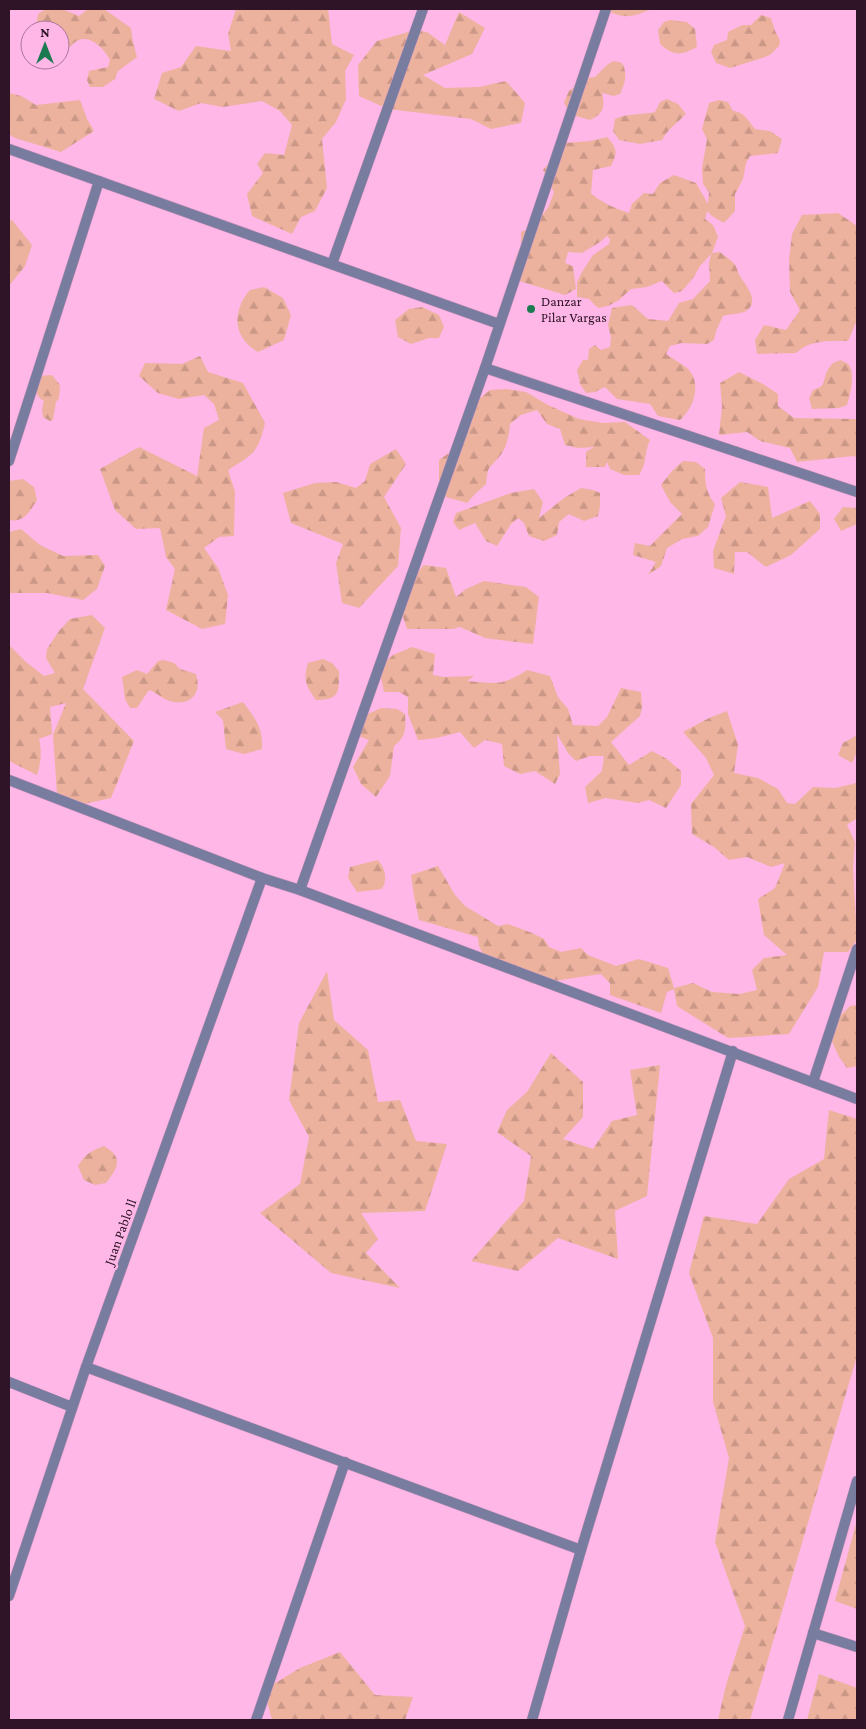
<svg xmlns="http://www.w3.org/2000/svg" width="866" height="1729" viewBox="0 0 866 1729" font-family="'Crimson Pro',serif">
	<defs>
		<pattern id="forest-firs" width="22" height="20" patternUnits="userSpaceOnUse" patternTransform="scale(1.25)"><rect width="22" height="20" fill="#ecb29e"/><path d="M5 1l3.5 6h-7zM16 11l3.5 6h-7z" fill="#cb9888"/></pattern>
	</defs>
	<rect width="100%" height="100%" fill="#feb7e7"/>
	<g fill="url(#forest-firs)">
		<path d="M46,9H62L79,16L87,10L104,9L131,28L133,42L137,57L118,71L115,79L103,87H90L87,80L89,71L108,67L110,60C105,50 90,33 77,41C70,45 69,50 60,51V30H38L36,27L38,14Z"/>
		<polygon points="236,9 328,9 332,44 354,55 345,71 346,99 336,122 322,139 327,188 315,211 301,217 292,234 252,216 247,194 263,173 257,164 265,153 284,155 292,125 280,111 262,101 223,107 201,103 179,111 154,99 162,73 181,67 196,46 231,51 228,34"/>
		<path d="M606,9H651C634,17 622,20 606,9Z"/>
		<polygon points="459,12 485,28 472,54 423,75 445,88 479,87 506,81 525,103 521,123 491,129 471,119 388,109 359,96 358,65 377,41 415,30 427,32 445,45"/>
		<polygon points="761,15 771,18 775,31 780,40 779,46 770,55 759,59 730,68 716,63 711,52 714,45 727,40 728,32 742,25 751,25"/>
		<path d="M670,20L687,22L695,29L697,47C680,56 674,56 660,44L658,30L664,22Z"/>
		<path d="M614,61L622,63C628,73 625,84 620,94L614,96L602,93C605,108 604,113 590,120L569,114L564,102L569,91L587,78L595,77L608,64Z"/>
		<polygon points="9,93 21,96 36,105 80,100 87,119 94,131 61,152 15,138 9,134"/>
		<path d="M667,99L678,104L686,114C677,123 667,130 662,140L640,144L619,140L613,131L615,119C627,113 642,115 655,112L660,102Z"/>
		<path d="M719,100L728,102L733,111C745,112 748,121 755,129L770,131L782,139L778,153L750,156L746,163L743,179L735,194V211L724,223L712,216L707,211L705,219L713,225L718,237L712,253L720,252C724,256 732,260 735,265C737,268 738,273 740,276C745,285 761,301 746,311C741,314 730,314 723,316L716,331L714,340L707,344L681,343L670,346L666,354C673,359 683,364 689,370C702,385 693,409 680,420L658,416L650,404L617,399L605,387L595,392L586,393L580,384L577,370L583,360H588L589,349L595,345L601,350L610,347L611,337L608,325L612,308L632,305L648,319L668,321L679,303L693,299L710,281L709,263L711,254L700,266L694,277L682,291L674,293L662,281L647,287L631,289L619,300L608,306L598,308L589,299L577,297V282L582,272L593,255L609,244L610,239L607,236L600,242L582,253L568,252L565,263L573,266L576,289L565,295L516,280L514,263L521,245V232L535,226L549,206L554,192L543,170L566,143L590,141L607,137C617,148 618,152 611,166L593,170L591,193C598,201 619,210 629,213L632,204L644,193L653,194L660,183L674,175L696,183L708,204L709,192L703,184L702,168L707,139L702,129L709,103Z"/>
		<path d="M838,213L857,226V320L848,341C831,341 810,339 796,353L757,354L755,340L764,325L786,330L800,310L790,292L789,260L792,234L802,215Z"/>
		<polygon points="12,220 32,245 25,266 9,286 9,221"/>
		<path d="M264,287L283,298L291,315L284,340L258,352C232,337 232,311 250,290Z"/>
		<polygon points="422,307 439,315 444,327 439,338 429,338 411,344 398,337 395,320 409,309"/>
		<path d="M200,356L208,372L243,383L265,423C258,453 253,454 228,470L235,492L234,536L219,537L204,548L218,568L228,595L225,624L202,629L166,610L175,569L166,557L160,528L136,529L115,510L100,469L139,447L197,476L204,428L219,420L214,404L204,395L179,399L158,393L139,376L145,363L182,364Z"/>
		<path d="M841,360C842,361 847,363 848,364C856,372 850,396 847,405L839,408L812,409L809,398L813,390C825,386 822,385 826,374C827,370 830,366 833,363Z"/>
		<polygon points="739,372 763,384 778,394 778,406 794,418 857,419 857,457 854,456 797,462 790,448 760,441 747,432 719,435 722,406 720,383"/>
		<path d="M52,375L60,385L59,398L56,402L53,420L50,421L43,417L42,409L44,401C36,397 36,391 35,382L40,376Z"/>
		<path d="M507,389L526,392L548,405L579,419L603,423L625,422L650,440C644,453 647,464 639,475H624L610,469L607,462L605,467H586V452L594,447L578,448L565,445L560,429L547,424L537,410L521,415L510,424C509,435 507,448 499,457C488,470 488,465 486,484L475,494L467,503L439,495V460L460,445L477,401L490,390Z"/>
		<polygon points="396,449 406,464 384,497 401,528 398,566 359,608 342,603 336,563 343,544 291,523 283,493 315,483 336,482 356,488 365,481 370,464"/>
		<path d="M683,461L696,462L705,469C705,483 706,493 715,504L708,527L698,536L682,539L667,548L661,566L648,575L656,562L633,555L635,543L650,546L682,514L670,502L661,485L672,471Z"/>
		<path d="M23,479L34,487L37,500C30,511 24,523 9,520V481Z"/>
		<polygon points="740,482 768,487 772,518 810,501 820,514 820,529 791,555 766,567 747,552 735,552 734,574 714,568 713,551 726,516 721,498"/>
		<polygon points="581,488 593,490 600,493 600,507 598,516 584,521 569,514 559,522 557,535 544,541 529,536 524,523 518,518 511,524 497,546 486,541 475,523 459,530 453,522 456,513 511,493 534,489 543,502 539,518 564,498"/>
		<polygon points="843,507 857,508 857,524 841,531 834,519"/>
		<polygon points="21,529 40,545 63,556 98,555 105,566 97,589 83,600 47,593 9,593 9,532"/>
		<polygon points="424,565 446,568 456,597 466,589 484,581 526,587 539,597 533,644 485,638 460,627 453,629 407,629 400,608 408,583"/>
		<path d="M92,615L105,628L83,689L134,741L111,798L84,804L57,794L53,735L66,703L50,707L52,734L39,739C42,751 41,763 37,775L9,761V645L26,662L44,676L55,673L46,658L47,649L59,631L70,619Z"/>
		<path d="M412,647L435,654L433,675L444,677L474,676L467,681C496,683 501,687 527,670L550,676L558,697L568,709L573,725L598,726L607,717L621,688L641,692L642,708L640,716L611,742L629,765L652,751L667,759L681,771V785L666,808L649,800L638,803L606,798L588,803L585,787L602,771L604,756H590L576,761L568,753L557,734L560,774L555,784L535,771L520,774L504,766L502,744L485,740L474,748L460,732L437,738L418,740L408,714V697L399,692H384L379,668L393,655Z"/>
		<path d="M323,659L332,663L339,671C339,692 340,700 316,700C306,686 303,680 308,663Z"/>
		<path d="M164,660L174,663L180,669L196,674C203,696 187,708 167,700C160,697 156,692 149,690L137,708H130L125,699L122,677L137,670L147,674L158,661Z"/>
		<path d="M243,702C256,720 263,727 262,749L244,754L226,749L223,720L215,712Z"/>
		<path d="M381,708L397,709L405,714C406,729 406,737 394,746L390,776L376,797L361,784L353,767L369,740L356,735L368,714Z"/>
		<polygon points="727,711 738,745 734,773 758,778 778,789 787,803 795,804 813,787 835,788 857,783 857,818 847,825 855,842 853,868 857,940 848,952 824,952 818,987 789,1034 728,1038 677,1006 674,989 667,992 661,1013 610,995 610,983 601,974 534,984 488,964 479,946 478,937 419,920 414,896 411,875 438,866 455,895 465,906 498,926 508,924 532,933 544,939 549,947 561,952 581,948 588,955 616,966 639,959 668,968 674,988 693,983 712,992 740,994 757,990 752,970 764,958 787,955 764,935 758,899 775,888 785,863 771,867 747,857 729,860 714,847 692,834 691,804 714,775 706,758 683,732 709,718"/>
		<polygon points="857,735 857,754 856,754 852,763 838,755 843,743"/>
		<path d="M378,860C385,869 388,878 382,889L357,892L348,878L350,867Z"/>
		<polygon points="327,971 334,1020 368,1050 378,1102 400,1100 416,1141 447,1144 425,1211 361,1213 378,1239 366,1253 400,1288 331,1273 260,1213 300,1184 309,1137 289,1100 299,1023"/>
		<polygon points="857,1005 857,1066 847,1068 839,1057 830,1037 834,1022 850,1006"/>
		<polygon points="551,1053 583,1082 583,1117 563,1139 593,1149 612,1121 637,1115 630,1070 660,1065 647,1196 615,1211 618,1259 558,1238 518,1271 471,1261 524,1201 531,1156 497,1132 507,1110 527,1092"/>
		<polygon points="829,1110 857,1119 857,1356 750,1720 718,1720 726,1685 745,1626 715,1542 729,1458 713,1402 713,1338 689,1273 704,1216 757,1224 789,1179 824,1159"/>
		<path d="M104,1146C124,1158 118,1167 106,1183L95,1185L84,1180L78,1166C85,1154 92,1150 104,1146Z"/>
		<polygon points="857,1520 857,1609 835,1601"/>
		<polygon points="340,1652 375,1695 413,1697 405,1720 272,1720 264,1690 300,1668"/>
		<polygon points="819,1674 857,1688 857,1720 807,1720"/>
	</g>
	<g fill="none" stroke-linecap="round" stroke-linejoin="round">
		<g stroke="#d496c0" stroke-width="11">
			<g id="street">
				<polyline points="9,149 499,324"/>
				<polyline points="332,264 423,9"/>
				<polyline points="485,368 857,492"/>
				<polyline points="9,461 99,181"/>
				<polyline points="9,780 262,878 300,890 857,1099"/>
				<polyline points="300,890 485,368 606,9"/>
				<polyline points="813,1082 857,949"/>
				<polyline points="86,1367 581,1550"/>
				<polyline points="9,1382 72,1407"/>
				<polyline points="9,1596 86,1367 262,878"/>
				<polyline points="813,1633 857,1647"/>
				<polyline points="256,1720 345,1462"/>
				<polyline points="532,1720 581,1550 733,1051"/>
				<polyline points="788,1720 857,1481"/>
			</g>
		</g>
		<use href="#street" stroke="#787da0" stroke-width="10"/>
	</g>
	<circle fill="#1c7a51" stroke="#feb7e7" stroke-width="2" cx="531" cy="309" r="5"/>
	<g text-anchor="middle" stroke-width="5" stroke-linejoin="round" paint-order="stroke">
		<g font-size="14" fill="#2e1426" stroke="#feb7e7" text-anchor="start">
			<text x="541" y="306">Danzar<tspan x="541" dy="16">Pilar Vargas</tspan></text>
		</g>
		<g font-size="14" fill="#2e1426" stroke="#feb7e7">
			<text transform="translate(120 1232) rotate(-70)" y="5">Juan Pablo ll</text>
		</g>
	</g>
	<rect width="866" height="1729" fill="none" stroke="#2e1426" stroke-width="20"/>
	<g transform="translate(45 45)"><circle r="24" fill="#feb7e7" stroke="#ab769a"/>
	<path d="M0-4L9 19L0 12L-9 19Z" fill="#1c7a51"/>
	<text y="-8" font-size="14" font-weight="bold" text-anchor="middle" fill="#2e1426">N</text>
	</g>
</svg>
